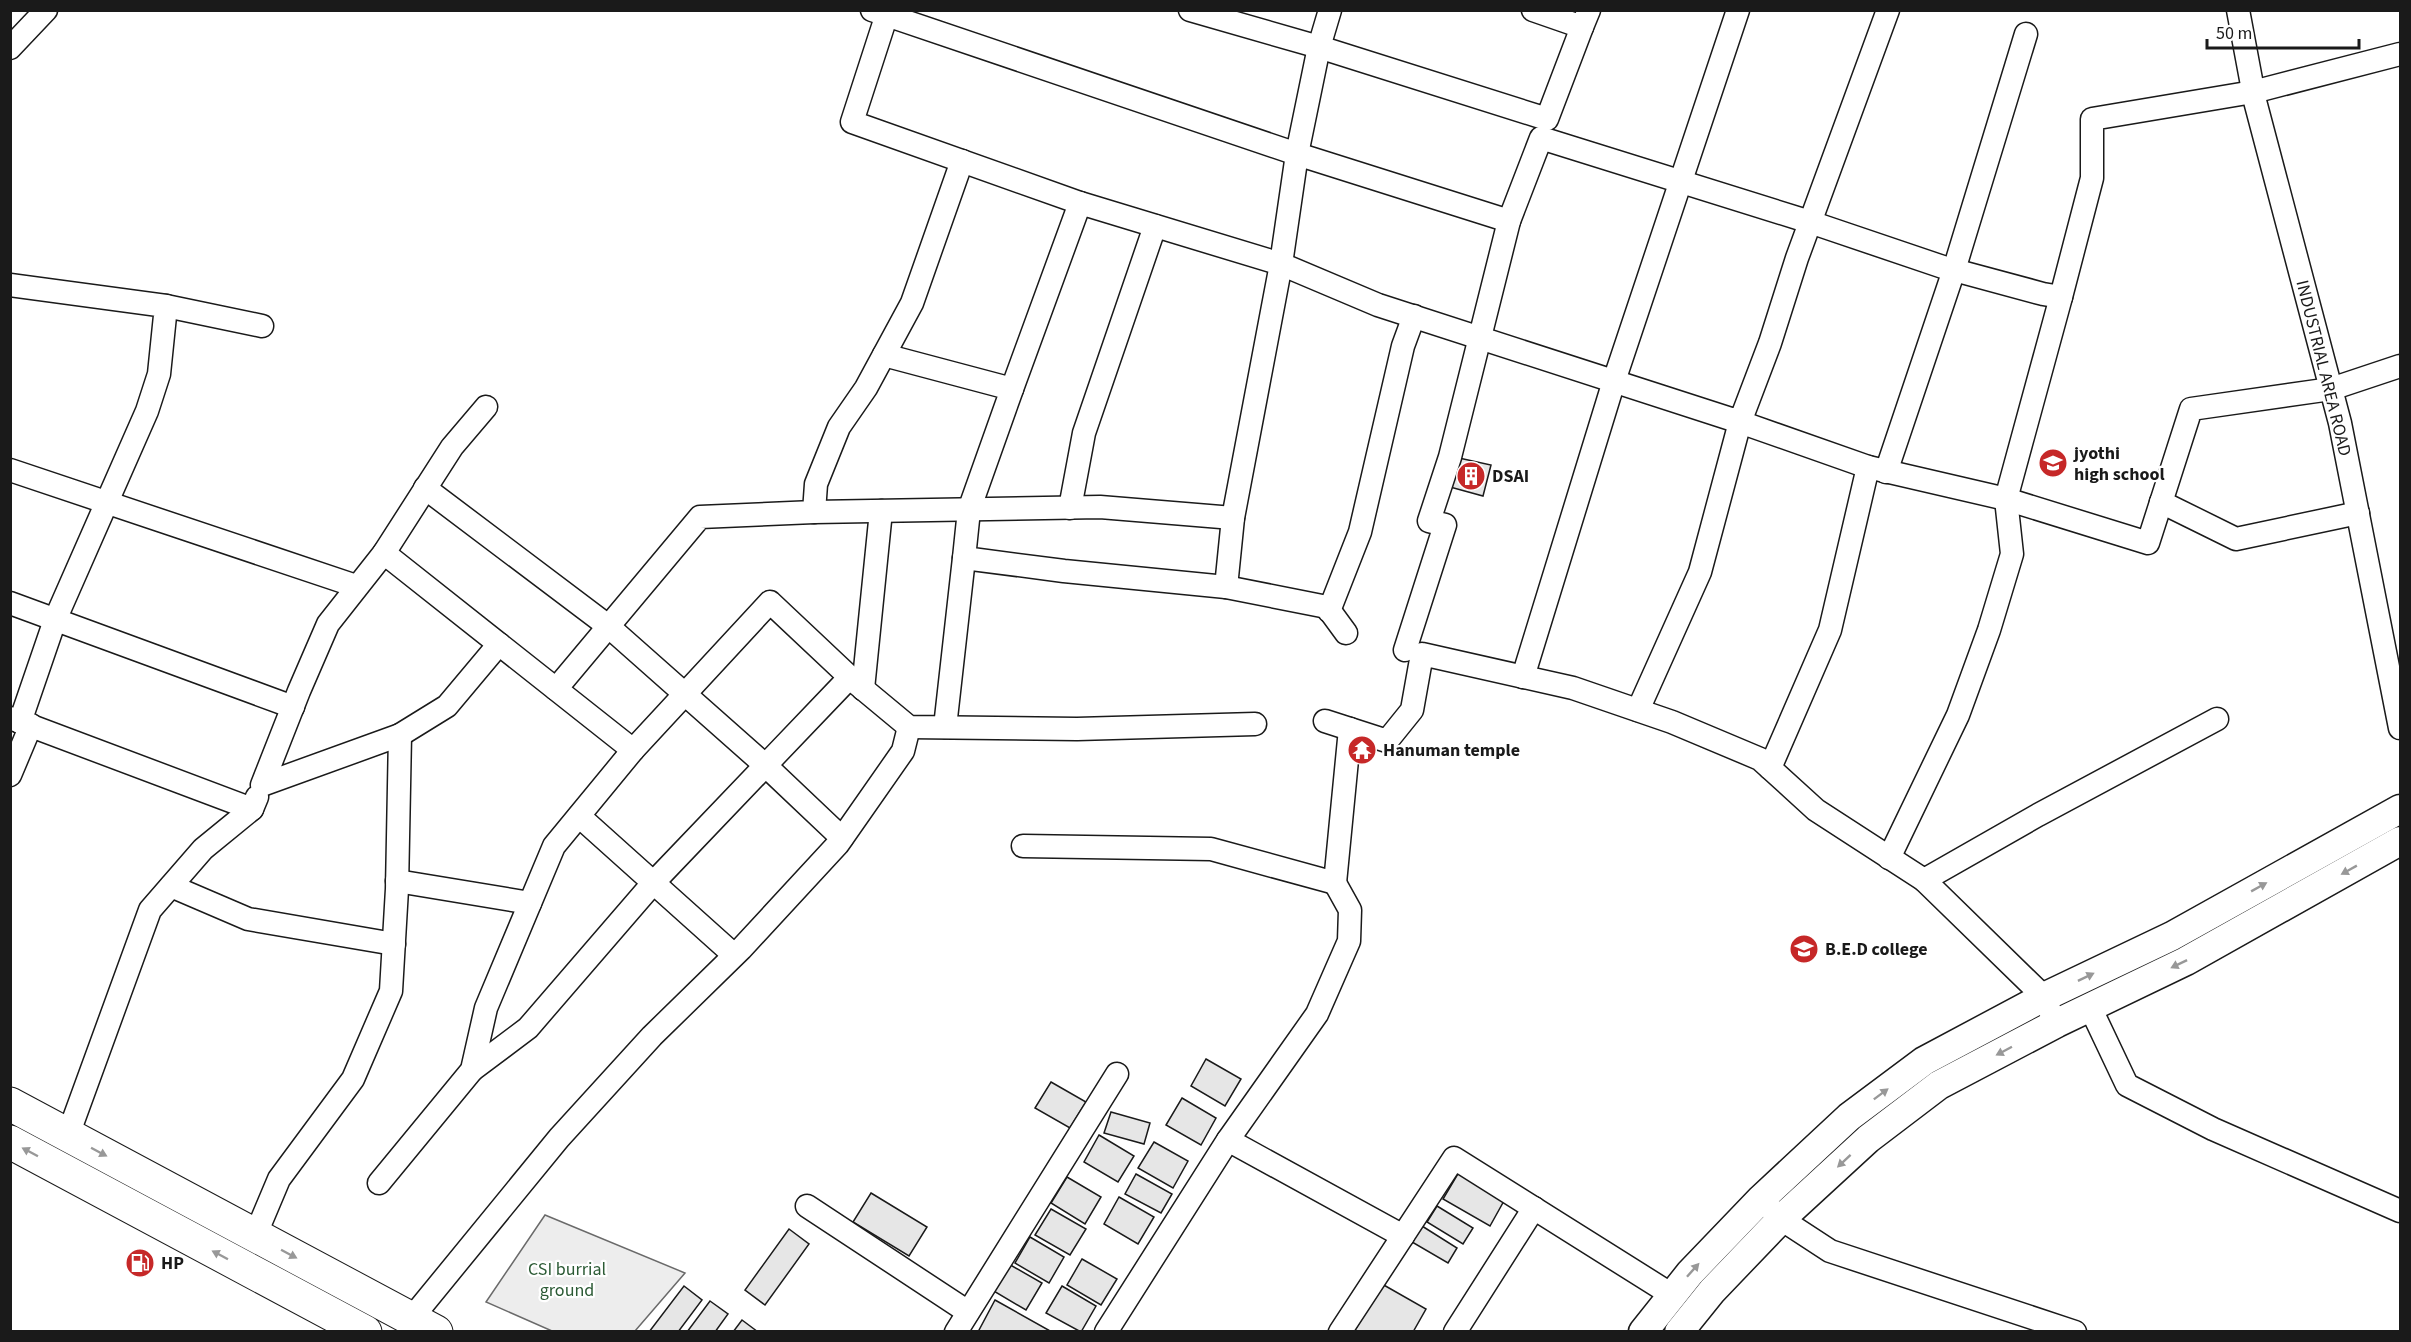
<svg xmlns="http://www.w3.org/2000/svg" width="2411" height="1342" viewBox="0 0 2411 1342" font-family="'Source Sans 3',sans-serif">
	<rect width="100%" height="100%" fill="#fff"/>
	<polygon fill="#ededed" stroke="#6a6a6a" stroke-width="1.5" points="545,1215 685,1273 635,1331 552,1331 486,1302"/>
	<g fill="#e6e6e6" stroke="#1a1a1a" stroke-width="1.5">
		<polygon points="1459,458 1491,465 1483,496 1450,487"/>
		<polygon points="1206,1059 1241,1079 1225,1106 1191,1086"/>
		<polygon points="1051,1082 1086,1102 1070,1128 1035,1108"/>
		<polygon points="1182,1098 1216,1118 1201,1145 1166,1125"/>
		<polygon points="1111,1112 1150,1123 1144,1144 1104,1133"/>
		<polygon points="1099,1135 1134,1156 1118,1182 1084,1162"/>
		<polygon points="1154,1142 1188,1161 1173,1188 1138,1168"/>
		<polygon points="1459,1172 1505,1199 1490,1226 1443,1199"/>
		<polygon points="1136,1174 1172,1194 1161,1213 1125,1194"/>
		<polygon points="1067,1177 1101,1197 1085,1224 1051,1203"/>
		<polygon points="871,1193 927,1227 909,1256 853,1222"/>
		<polygon points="1119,1197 1154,1217 1138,1244 1104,1224"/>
		<polygon points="1437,1206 1473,1228 1463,1244 1427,1222"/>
		<polygon points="1051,1209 1086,1229 1070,1255 1035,1235"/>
		<polygon points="1422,1226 1457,1248 1448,1263 1412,1242"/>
		<polygon points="789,1229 809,1244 765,1305 745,1290"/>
		<polygon points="1030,1237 1064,1257 1049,1283 1015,1263"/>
		<polygon points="1082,1259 1117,1279 1101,1305 1067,1285"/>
		<polygon points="1007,1263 1042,1283 1026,1310 992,1290"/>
		<polygon points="1382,1284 1426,1309 1413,1332 1358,1332 1355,1330"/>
		<polygon points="684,1286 702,1300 678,1332 649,1332"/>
		<polygon points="1062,1286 1096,1306 1081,1332 1046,1313"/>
		<polygon points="995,1300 1052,1332 978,1332"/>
		<polygon points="710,1301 728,1314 715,1332 687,1332"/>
		<polygon points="742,1320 758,1332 733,1332"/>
	</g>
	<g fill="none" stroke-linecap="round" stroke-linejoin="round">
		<g stroke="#1a1a1a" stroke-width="25">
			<g id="minor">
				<polyline points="872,10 1297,154 1319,47 1330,10"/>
				<polyline points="1190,10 1319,47 1547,119 1582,27"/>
				<polyline points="1533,10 1582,27 1589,10"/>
				<polyline points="2238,10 2255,101 2340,423 2400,728"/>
				<polyline points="887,14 852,122 1080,203"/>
				<polyline points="10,48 46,10"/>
				<polyline points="10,285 166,306 159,374 147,411 55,620 20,722"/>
				<polyline points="166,306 262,326"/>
				<polyline points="884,355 1012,389 969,510 964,558 1064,571 1226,587"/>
				<polyline points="1012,389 1080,203 1281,264 1378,305 1740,422 1770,343 1797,258 1888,10"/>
				<polyline points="10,470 356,586"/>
				<polyline points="1886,472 1954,270 2026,34"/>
				<polyline points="425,488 608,626 765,765 842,838"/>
				<polyline points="2161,502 2236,539 2358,513"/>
				<polyline points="1070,508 1084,433 1155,226"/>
				<polyline points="814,512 1100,507 1233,518"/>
				<polyline points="384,553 452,447 486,407"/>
				<polyline points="10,603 293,707"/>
				<polyline points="1329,611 1360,532 1403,346 1414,316"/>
				<polyline points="1346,633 1327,607 1226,587 1233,518 1281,264 1297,154 1509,221"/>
				<polyline points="1405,650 1445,525 1429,521 1450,457 1509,221 1541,138 1810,222 1943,267 2043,294 2061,297 2092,178 2092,119 2253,92 2400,54"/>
				<polyline points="1523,677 1614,381 1738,10"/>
				<polyline points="556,689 700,517 814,512 816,484 839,427 866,388 912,303 962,161"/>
				<polyline points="863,689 881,511"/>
				<polyline points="1638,710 1700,572 1740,422 1868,467 2006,499 2148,543 2191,409 2331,389 2400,366"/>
				<polyline points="10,718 252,809 257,797"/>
				<polyline points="1325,721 1387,741 1412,710 1422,654 1573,688 1672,722 1760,759 1816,810 1924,880 2044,997 2050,1011"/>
				<polyline points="945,727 964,558"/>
				<polyline points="400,735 447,706 499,644"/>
				<polyline points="1770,768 1830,630 1868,467"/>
				<polyline points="10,775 31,725"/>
				<polyline points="579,816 734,955"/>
				<polyline points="1023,846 1211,849 1335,883 1350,729"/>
				<polyline points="1889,858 1958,715 1989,630 2012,554 2006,499 2061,297"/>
				<polyline points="1924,880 2038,815 2217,719"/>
				<polyline points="397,881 530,903"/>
				<polyline points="171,886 248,919 394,944"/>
				<polyline points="2090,1007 2127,1085 2213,1129 2400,1211"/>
				<polyline points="472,1070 528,1028 654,882 850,677"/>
				<polyline points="68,1135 150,910 203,849 252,809"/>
				<polyline points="1228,1140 1317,1014 1349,941 1350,910 1335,883"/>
				<polyline points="379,1183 472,1070 486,1008 554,846 633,750"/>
				<polyline points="807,1206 968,1312"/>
				<polyline points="1771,1209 1781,1219 1830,1251 2075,1332"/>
				<polyline points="255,1236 279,1179 353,1079 391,991 397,889 400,735 262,785 299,691 328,624 384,553 633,750 770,602 856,683 909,727 1077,729 1255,724"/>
				<polyline points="411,1319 559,1138 652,1036 741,949 838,844 903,751 909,727"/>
				<polyline points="956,1332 1117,1074"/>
				<polyline points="1106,1332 1228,1140 1403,1236"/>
				<polyline points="1340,1332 1454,1158 1672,1295"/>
				<polyline points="1455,1332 1534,1208"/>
			</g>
		</g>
		<g stroke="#1a1a1a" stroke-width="31">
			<g id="major">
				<polyline points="1643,1332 1690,1273 1761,1199 1849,1117 1924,1061 2044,997 2172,936 2400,809"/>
				<polyline points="1679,1332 1712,1291 1781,1219 1868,1139 1939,1085 2057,1023 2186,961 2400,841"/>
			</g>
		</g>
		<g stroke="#1a1a1a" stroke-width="35">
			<g id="highway">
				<polyline points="10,1104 436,1332"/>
				<polyline points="10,1142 365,1332"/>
			</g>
		</g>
		<use href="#minor" stroke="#fff" stroke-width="22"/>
		<use href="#major" stroke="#fff" stroke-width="28"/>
		<use href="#highway" stroke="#fff" stroke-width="33"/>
	</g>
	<defs><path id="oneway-solid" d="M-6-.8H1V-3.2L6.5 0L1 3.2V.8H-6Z" transform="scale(1.5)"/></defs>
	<g fill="#989898">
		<use href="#oneway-solid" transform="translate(2349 870) rotate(151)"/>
		<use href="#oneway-solid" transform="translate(2259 887) rotate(-29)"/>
		<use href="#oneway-solid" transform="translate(2179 964) rotate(154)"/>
		<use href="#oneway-solid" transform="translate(2086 977) rotate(-26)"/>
		<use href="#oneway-solid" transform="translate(2004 1051) rotate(152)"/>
		<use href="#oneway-solid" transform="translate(1881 1094) rotate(-37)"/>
		<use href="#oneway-solid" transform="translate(30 1152) rotate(-152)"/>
		<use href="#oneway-solid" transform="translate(99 1152) rotate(28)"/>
		<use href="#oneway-solid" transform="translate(1844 1161) rotate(137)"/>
		<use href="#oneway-solid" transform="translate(289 1254) rotate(28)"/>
		<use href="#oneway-solid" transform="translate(220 1255) rotate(-152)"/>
		<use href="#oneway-solid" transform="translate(1693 1270) rotate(-48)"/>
	</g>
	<defs>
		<g id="school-disc" transform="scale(1.5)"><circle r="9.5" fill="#c62828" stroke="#fff"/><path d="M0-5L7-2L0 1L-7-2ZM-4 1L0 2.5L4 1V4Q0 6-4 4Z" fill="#fff"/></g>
		<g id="building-disc" transform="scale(1.5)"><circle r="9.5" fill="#c62828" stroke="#fff"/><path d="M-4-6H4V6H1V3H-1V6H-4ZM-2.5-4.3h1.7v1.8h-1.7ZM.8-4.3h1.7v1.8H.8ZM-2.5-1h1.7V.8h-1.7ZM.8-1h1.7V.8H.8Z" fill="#fff"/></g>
		<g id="temple-disc" transform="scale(1.5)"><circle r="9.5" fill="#c62828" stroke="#fff"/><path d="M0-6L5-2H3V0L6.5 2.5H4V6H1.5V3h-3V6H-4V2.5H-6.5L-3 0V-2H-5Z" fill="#fff"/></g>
		<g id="university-disc" transform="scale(1.5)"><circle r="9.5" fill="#c62828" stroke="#fff"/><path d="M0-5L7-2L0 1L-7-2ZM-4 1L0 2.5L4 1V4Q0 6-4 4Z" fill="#fff"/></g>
		<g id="fuel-disc" transform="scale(1.5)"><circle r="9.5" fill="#c62828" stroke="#fff"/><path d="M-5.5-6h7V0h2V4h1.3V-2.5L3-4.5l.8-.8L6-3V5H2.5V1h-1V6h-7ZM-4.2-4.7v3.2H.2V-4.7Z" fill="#fff"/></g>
	</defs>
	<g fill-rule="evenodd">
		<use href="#school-disc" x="2053" y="463"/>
		<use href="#building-disc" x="1471" y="476"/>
		<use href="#temple-disc" x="1362" y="750"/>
		<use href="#university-disc" x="1804" y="949"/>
		<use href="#fuel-disc" x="140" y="1263"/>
	</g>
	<g text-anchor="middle" stroke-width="4.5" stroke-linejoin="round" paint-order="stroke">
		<g font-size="18" fill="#1a1a1a" stroke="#fff">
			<text transform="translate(2324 368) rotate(76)" y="6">INDUSTRIAL AREA ROAD</text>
		</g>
		<g font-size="18" font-weight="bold" fill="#1a1a1a" stroke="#fff" text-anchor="start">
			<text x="2074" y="459">jyothi<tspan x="2074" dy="21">high school</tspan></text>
			<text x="1492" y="482">DSAI</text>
			<text x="1383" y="756">Hanuman temple</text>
			<text x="1825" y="955">B.E.D college</text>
			<text x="161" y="1269">HP</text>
		</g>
		<g font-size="18" fill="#2b5a34" stroke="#fff">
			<text x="567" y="1275">CSI burrial<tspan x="567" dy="21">ground</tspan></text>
		</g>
	</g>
	<rect width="2411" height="1342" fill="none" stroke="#1a1a1a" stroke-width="24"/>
	<path d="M2207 39v9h152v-9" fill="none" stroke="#1a1a1a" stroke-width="3"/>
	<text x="2216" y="39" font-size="18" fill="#1a1a1a" stroke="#ffffff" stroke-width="4.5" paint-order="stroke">50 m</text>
</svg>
